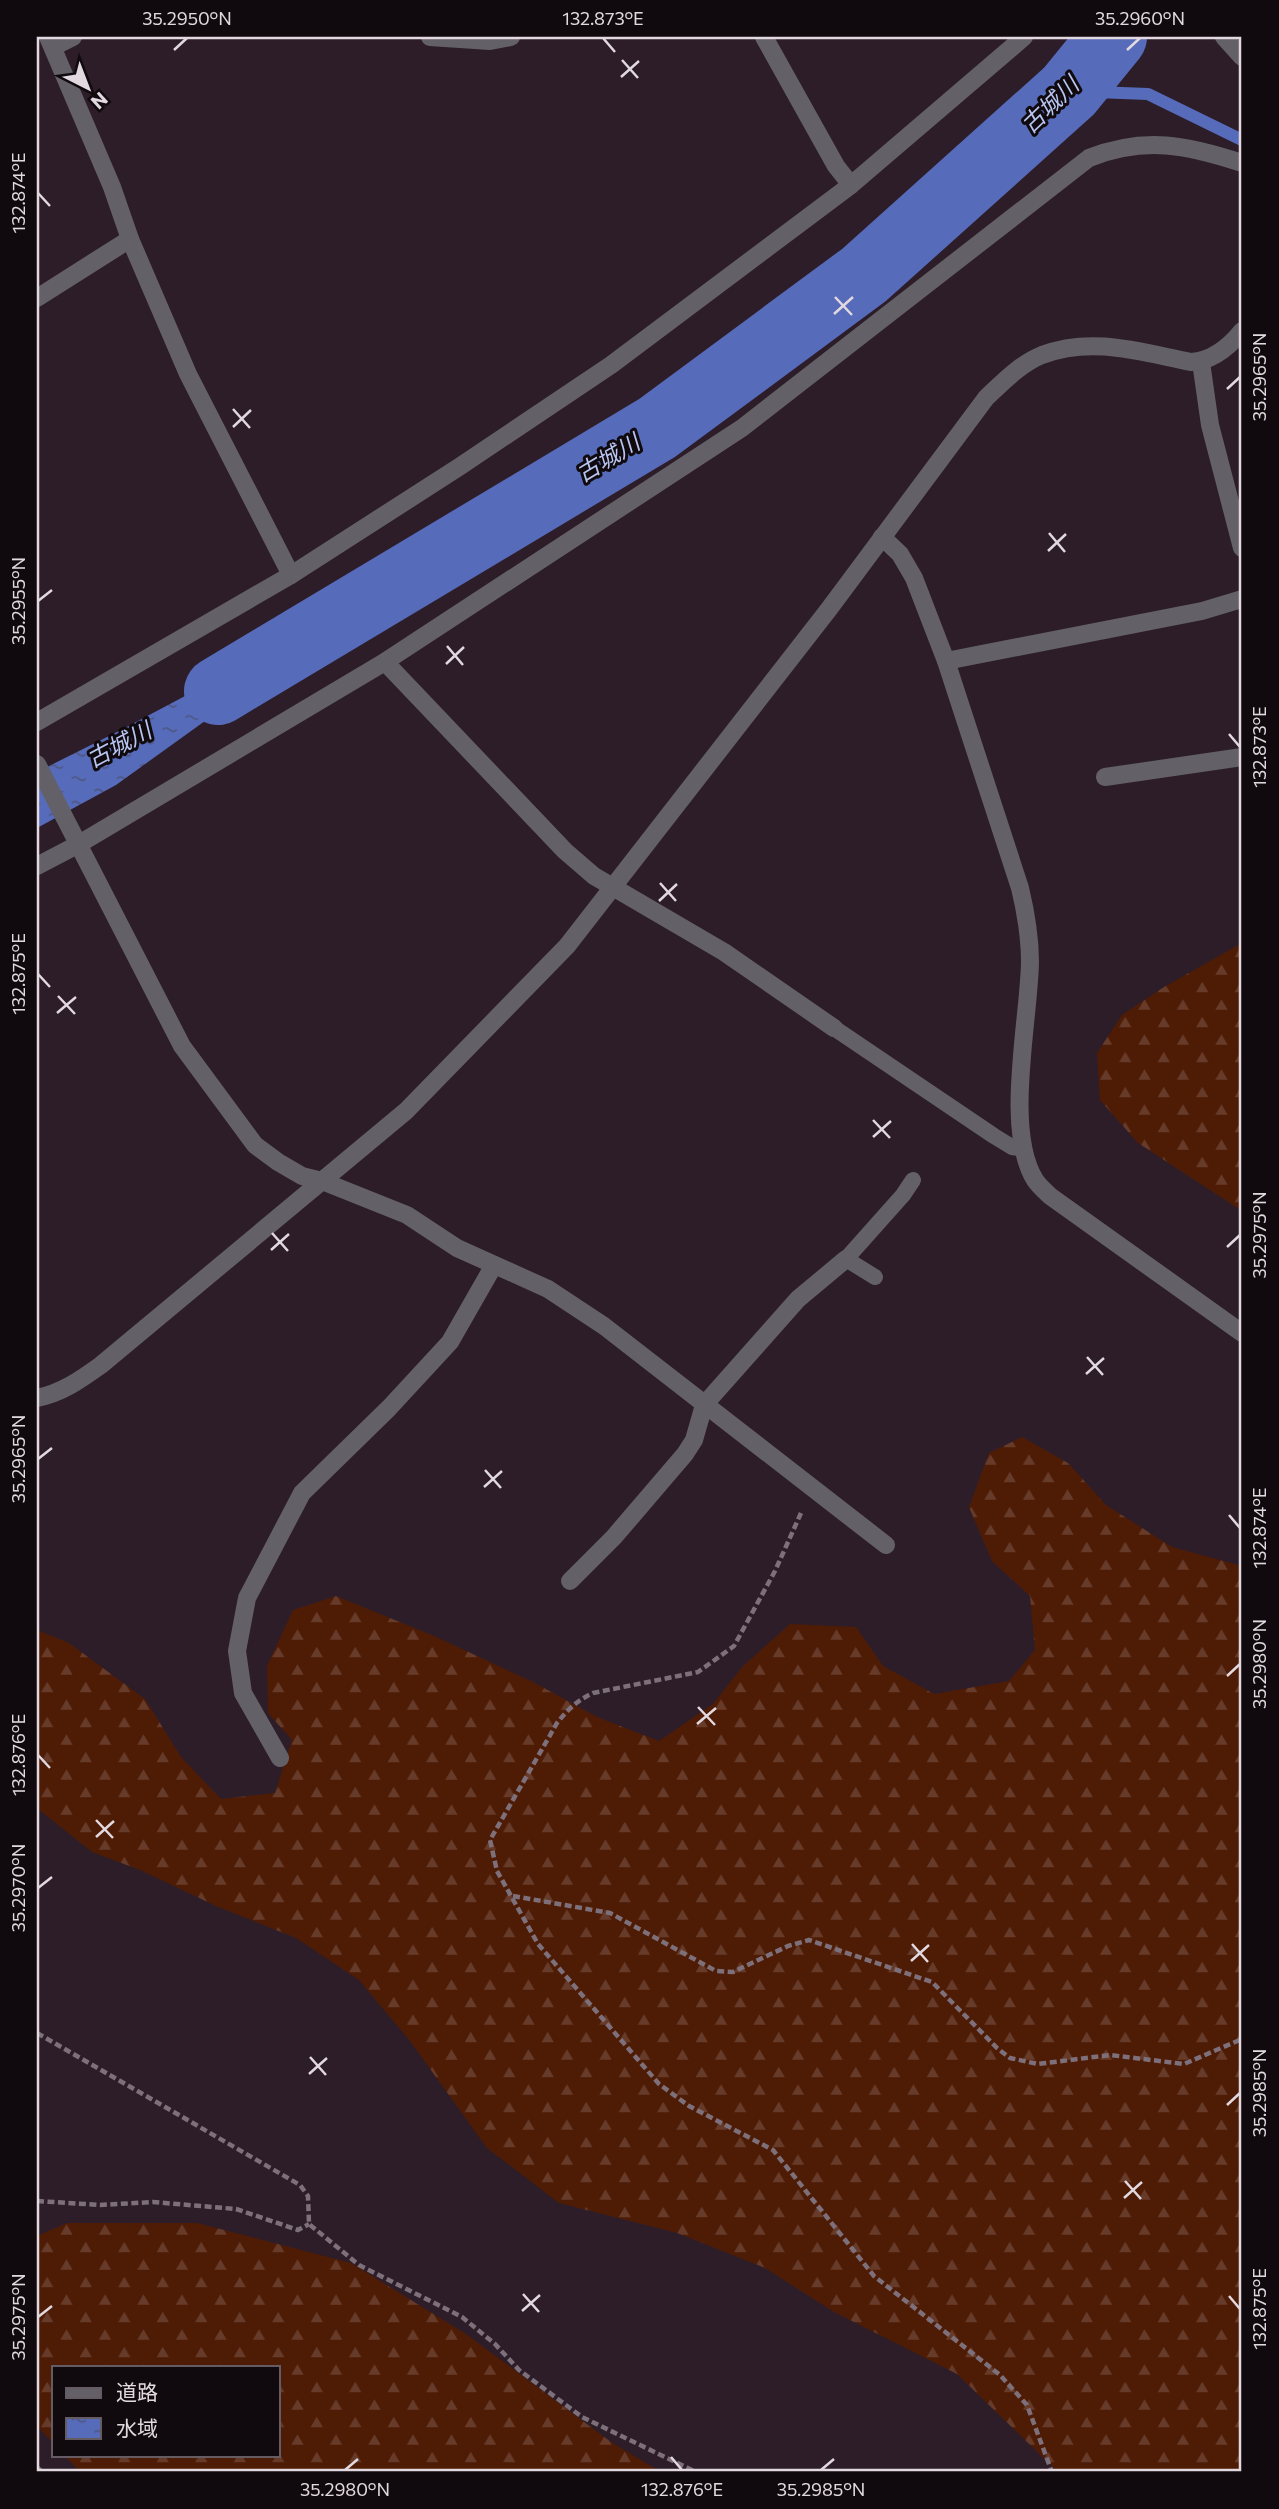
<svg xmlns="http://www.w3.org/2000/svg" width="1279" height="2509" viewBox="0 0 1279 2509" font-family="Commissioner,'Noto Sans JP',sans-serif">
	<defs>
		<pattern id="forest-firs" width="22" height="20" patternUnits="userSpaceOnUse" patternTransform="scale(1.75)"><rect width="22" height="20" fill="#4e1b05"/><path d="M5 1l3.5 6h-7zM16 11l3.5 6h-7z" fill="#673b29"/></pattern>
		<pattern id="water-ripples" width="26" height="14" patternUnits="userSpaceOnUse" patternTransform="scale(1.75)"><rect width="26" height="14" fill="#576bbb"/><path d="M2 4q2-2 4 0t4 0M15 11q2-2 4 0t4 0" fill="none" stroke="#4e5885"/></pattern>
	</defs>
	<rect width="100%" height="100%" fill="#2c1d28"/>
	<g fill="url(#forest-firs)">
		<polygon points="1242,943 1242,1211 1138,1143 1100,1100 1097,1053 1122,1015 1164,987"/>
		<polygon points="1022,1437 1068,1463 1106,1505 1172,1547 1242,1566 1242,2472 1058,2472 957,2374 834,2312 765,2268 677,2233 559,2203 487,2148 410,2041 359,1980 296,1938 216,1906 140,1870 92,1852 37,1808 37,1630 69,1643 145,1699 181,1757 221,1799 275,1793 292,1740 268,1713 267,1666 293,1610 336,1596 434,1636 533,1682 597,1717 659,1741 713,1704 743,1666 790,1624 856,1627 883,1666 934,1694 1009,1681 1035,1650 1030,1596 992,1561 969,1507 989,1453"/>
		<polygon points="67,2223 197,2223 351,2263 466,2334 611,2442 661,2472 80,2472 64,2455 278,2455 278,2367 54,2367 54,2444 37,2426 37,2236"/>
	</g>
	<polygon fill="url(#water-ripples)" points="337,626 116,785 37,828 37,772 119,731 236,669"/>
	<g fill="none" stroke-linecap="round" stroke-linejoin="round">
		<polyline stroke="#576bbb" stroke-width="12" points="1069,91 1148,94 1242,140"/>
		<polyline stroke="#576bbb" stroke-width="68" points="218,691 657,428 864,275 1069,91 1113,37"/>
		<g stroke="#7d707a" stroke-width="4.5" stroke-dasharray="7 3.5" stroke-linecap="butt">
			<path d="M801,1513L775,1571L734,1646L698,1672L593,1693C578,1700 568,1709 557,1723L490,1840L497,1871L538,1944L659,2084L689,2106L773,2150L874,2276L1000,2375L1027,2405L1052,2472"/>
			<polyline points="513,1896 610,1913 716,1971 733,1972 788,1946 809,1940 932,1982 997,2048 1010,2058 1038,2064 1110,2055 1184,2064 1242,2039"/>
			<polyline points="37,2033 300,2185 308,2196 309,2224 359,2265 462,2317 495,2344 519,2370 582,2417 696,2472"/>
			<polyline points="37,2201 100,2205 153,2202 236,2209 298,2230 309,2224"/>
			<polyline points="37,2467 42,2472"/>
		</g>
		<g stroke="#636068" stroke-width="16">
			<polyline points="834,1028 994,1136 1012,1147 1024,1149"/>
			<polyline points="875,1277 846,1259 903,1195 913,1180"/>
		</g>
		<g stroke="#636068" stroke-width="18">
			<polyline points="48,37 112,187 130,239 188,374 291,575"/>
			<polyline points="430,37 490,41 511,37"/>
			<polyline points="764,37 836,166 851,185"/>
			<polyline points="1224,37 1242,57"/>
			<polyline points="53,47 73,37"/>
			<polyline points="37,298 130,239"/>
			<polyline points="1201,362 1210,425 1242,548"/>
			<path d="M882,537L900,554L914,578L946,661L1020,888C1026,913 1030,937 1030,962C1029,1021 1004,1130 1035,1180C1039,1186 1045,1191 1050,1196L1242,1333"/>
			<polyline points="946,661 1202,611 1242,599"/>
			<polyline points="385,662 565,851 594,876 724,952 834,1028"/>
			<polyline points="37,722 291,575 459,467 611,365 851,185 1024,37"/>
			<polyline points="37,764 182,1046 255,1145 278,1162 302,1176 322,1181 407,1215 457,1248 548,1289 604,1326 886,1545"/>
			<polyline points="1105,777 1242,757"/>
			<path d="M37,866L79,844L383,663L742,428L1089,158C1145,136 1187,145 1242,163"/>
			<path d="M37,1398C62,1393 80,1380 101,1365L406,1111L567,946L829,609L986,398C1003,382 1020,364 1042,355C1092,336 1140,352 1191,362C1212,361 1229,347 1242,331"/>
			<polyline points="570,1581 614,1537 685,1454 694,1440 704,1405 798,1299 846,1259"/>
			<polyline points="280,1758 243,1693 237,1651 247,1598 302,1493 389,1408 450,1342 494,1265"/>
		</g>
	</g>
	<path fill="none" stroke="#e2d8df" stroke-width="2.5" d="M603,38L615,52M174,50L187,38M1127,50L1140,38M622,60L638,78M621,77L639,61M38,193L50,206M835,297L852,315M834,314L853,297M1227,389L1240,377M233,409L250,428M233,427L251,410M1049,533L1065,552M1048,551L1066,534M38,601L52,590M447,646L463,665M446,664L464,647M1229,734L1240,747M660,883L676,901M659,901L677,884M38,974L50,987M58,996L75,1014M57,1013L76,997M873,1120L890,1138M873,1137L891,1121M272,1233L288,1251M1227,1247L1240,1235M271,1250L289,1234M1087,1357L1103,1375M1086,1374L1104,1358M38,1459L52,1448M485,1470L501,1488M484,1487L502,1471M1229,1515L1240,1528M1227,1676L1240,1664M698,1707L715,1725M697,1724L716,1708M38,1755L50,1768M96,1820L113,1838M96,1837L114,1821M38,1888L52,1877M912,1944L928,1962M911,1961L929,1945M310,2057L326,2075M309,2074L327,2058M1227,2105L1240,2093M1125,2181L1141,2199M1124,2198L1142,2182M523,2294L539,2312M1229,2296L1240,2309M522,2311L540,2295M38,2317L52,2306M671,2457L682,2470M345,2470L358,2459M821,2470L834,2459"/>
	<g text-anchor="middle" stroke-width="6" stroke-linejoin="round" paint-order="stroke">
		<g font-size="23" font-style="italic" fill="#b7c5f0" stroke="#100a0e">
			<text transform="translate(1050 105) rotate(-44)" y="8">古城川</text>
			<text transform="translate(608 458) rotate(-31)" y="8">古城川</text>
			<text transform="translate(119 745) rotate(-28)" y="8">古城川</text>
		</g>
	</g>
	<rect width="1279" height="2509" fill="none" stroke="#100a0e" stroke-width="77"/>
	<rect x="52" y="2366" width="228" height="91" fill="#100a0e" stroke="#645c62" stroke-width="2"/>
	<rect x="66" y="2388" width="35" height="10" fill="#636068" stroke="#645c62" stroke-width="2"/>
	<text x="116" y="2400" font-size="21" fill="#e2d8df">道路</text>
	<rect x="66" y="2418" width="35" height="21" fill="url(#water-ripples)" stroke="#645c62" stroke-width="2"/>
	<text x="116" y="2436" font-size="21" fill="#e2d8df">水域</text>
	<g transform="translate(88 88) rotate(138)" stroke="#100a0e" stroke-width="5" paint-order="stroke">
	<path d="M0-5L12 26L0 18L-12 26Z" fill="#e2d8df"/>
	<text y="-10" font-size="19" font-weight="bold" text-anchor="middle" fill="#e2d8df">N</text>
	</g>
	<rect x="38" y="38" width="1202" height="2432" fill="none" stroke="#e2d8df" stroke-width="2.5"/>
	<g font-size="18" text-anchor="middle" fill="#e2d8df">
		<text x="187" y="25">35.2950°N</text>
		<text x="603" y="25">132.873°E</text>
		<text x="1140" y="25">35.2960°N</text>
		<text transform="translate(19 193) rotate(-90)" y="6">132.874°E</text>
		<text transform="translate(1260 377) rotate(-90)" y="6">35.2965°N</text>
		<text transform="translate(19 601) rotate(-90)" y="6">35.2955°N</text>
		<text transform="translate(1260 747) rotate(-90)" y="6">132.873°E</text>
		<text transform="translate(19 974) rotate(-90)" y="6">132.875°E</text>
		<text transform="translate(1260 1235) rotate(-90)" y="6">35.2975°N</text>
		<text transform="translate(19 1459) rotate(-90)" y="6">35.2965°N</text>
		<text transform="translate(1260 1528) rotate(-90)" y="6">132.874°E</text>
		<text transform="translate(1260 1664) rotate(-90)" y="6">35.2980°N</text>
		<text transform="translate(19 1755) rotate(-90)" y="6">132.876°E</text>
		<text transform="translate(19 1888) rotate(-90)" y="6">35.2970°N</text>
		<text transform="translate(1260 2093) rotate(-90)" y="6">35.2985°N</text>
		<text transform="translate(1260 2309) rotate(-90)" y="6">132.875°E</text>
		<text transform="translate(19 2317) rotate(-90)" y="6">35.2975°N</text>
		<text x="345" y="2496">35.2980°N</text>
		<text x="682" y="2496">132.876°E</text>
		<text x="821" y="2496">35.2985°N</text>
	</g>
</svg>
